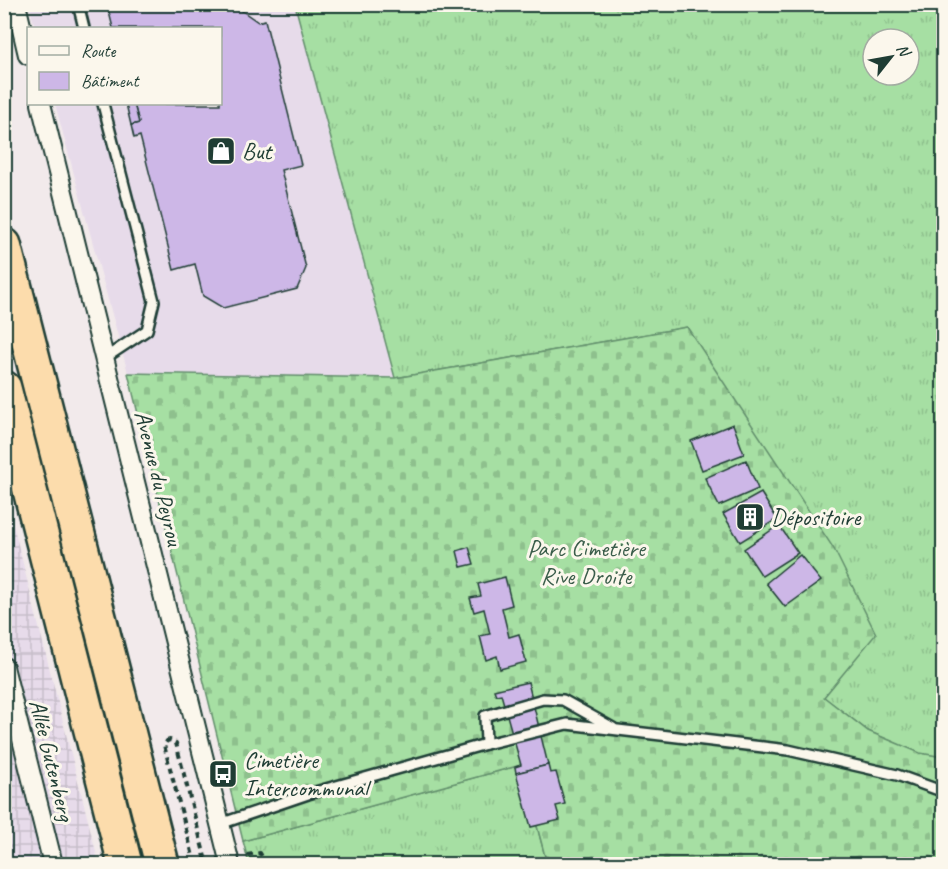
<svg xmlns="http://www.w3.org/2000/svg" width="948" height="869" viewBox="0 0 948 869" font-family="Caveat,sans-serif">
	<defs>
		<pattern id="industrial-grid" width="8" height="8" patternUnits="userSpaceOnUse" patternTransform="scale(1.5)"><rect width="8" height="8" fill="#e7dbea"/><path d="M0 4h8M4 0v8" fill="none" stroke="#c6bdc9"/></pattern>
		<pattern id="grass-tufts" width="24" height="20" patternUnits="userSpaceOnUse" patternTransform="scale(1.5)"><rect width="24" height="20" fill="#a6dfa3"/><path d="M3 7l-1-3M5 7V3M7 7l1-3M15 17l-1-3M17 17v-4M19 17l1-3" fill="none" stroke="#8ec08d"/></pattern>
		<pattern id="cemetery-stones" width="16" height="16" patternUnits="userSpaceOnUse" patternTransform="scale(1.5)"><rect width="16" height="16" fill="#a6dfa3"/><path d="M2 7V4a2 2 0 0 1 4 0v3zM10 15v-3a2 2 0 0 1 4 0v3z" fill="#8ec08d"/></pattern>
	</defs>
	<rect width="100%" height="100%" fill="#f2eaeb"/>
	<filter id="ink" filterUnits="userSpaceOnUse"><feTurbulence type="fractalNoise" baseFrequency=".0167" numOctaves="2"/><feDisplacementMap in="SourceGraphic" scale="12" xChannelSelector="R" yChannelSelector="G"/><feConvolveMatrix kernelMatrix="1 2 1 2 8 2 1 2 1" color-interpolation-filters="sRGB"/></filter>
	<g filter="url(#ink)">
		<polygon fill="#e7dbea" points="29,5 295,5 395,378 128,373 55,104 220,104 220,28 35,28"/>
		<polygon fill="url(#industrial-grid)" points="4,491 5,493 99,864 5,864"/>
		<g fill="url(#grass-tufts)" stroke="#628e6c" stroke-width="1.5" fill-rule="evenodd">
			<path d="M295,5H943V757L920,754L868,731L824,697L687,327L395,378ZM873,39H909V75H873Z"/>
			<polygon points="521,765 547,864 249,864 243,841"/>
		</g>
		<polygon fill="url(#cemetery-stones)" stroke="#628e6c" stroke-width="1.5" points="687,327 834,549 876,634 824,697 868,731 920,753 943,757 943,864 547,864 521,765 243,841 128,373 395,378"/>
		<g fill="#cdb7e7" stroke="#1f3d34" stroke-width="1.5">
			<polygon points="107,4 240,4 241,10 258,22 265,20 301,165 281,170 306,268 297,289 223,308 203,296 195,264 174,270 140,136 134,138 131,125 139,123 134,104 220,104 220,28 113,28"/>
			<polygon points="126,104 134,104 139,123 131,125"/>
			<polygon points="733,424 744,454 702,470 691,441"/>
			<polygon points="746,460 758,489 719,506 705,478"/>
			<polygon points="761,493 777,519 740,542 723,514"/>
			<polygon points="779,525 798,553 762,576 744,549"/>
			<polygon points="469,547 474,564 461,567 457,551"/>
			<polygon points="800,555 821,581 785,607 766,583"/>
			<polygon points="505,577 512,605 502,608 509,637 519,634 526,662 500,669 497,656 486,660 480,636 490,634 484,609 474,612 470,598 481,596 478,584"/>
			<polygon points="528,682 548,765 516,773 515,767 521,765 501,694 496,695 494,690"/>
			<polygon points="548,765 550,773 556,772 565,804 556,806 560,820 531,827 516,773"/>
		</g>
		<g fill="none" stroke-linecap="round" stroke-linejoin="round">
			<g stroke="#1f3d34" stroke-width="14">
				<g id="lane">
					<polyline points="78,4 84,28"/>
					<polyline points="103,104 154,301 147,330 105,358"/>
					<polyline points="486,744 485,716 543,699 563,700 613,728"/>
					<polyline points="220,824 308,794 486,744 567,724 788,750 897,775 944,792"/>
				</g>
			</g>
			<g stroke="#1f3d34" stroke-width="22">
				<g id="street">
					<polyline points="16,4 28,55"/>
					<polyline points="41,104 230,864"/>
					<polyline points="4,667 53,864"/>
				</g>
			</g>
			<g stroke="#1f3d34" stroke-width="38">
				<g id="highway">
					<polyline points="4,245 162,864"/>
					<polyline points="4,388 125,864"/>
				</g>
			</g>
			<g stroke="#1f3d34" stroke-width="4" stroke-dasharray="6 4.5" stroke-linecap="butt">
				<polyline points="247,855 260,853 266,864"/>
				<polyline points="195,864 164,745 167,741 170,740 176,743 206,861 210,861"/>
			</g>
			<use href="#lane" stroke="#fbf7ec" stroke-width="9"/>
			<use href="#street" stroke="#fbf7ec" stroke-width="18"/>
			<use href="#highway" stroke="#fcdcac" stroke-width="33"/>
		</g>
	</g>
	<defs>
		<g id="shop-square" transform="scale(1.5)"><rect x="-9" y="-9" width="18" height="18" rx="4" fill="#1f3d34" stroke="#fbf7ec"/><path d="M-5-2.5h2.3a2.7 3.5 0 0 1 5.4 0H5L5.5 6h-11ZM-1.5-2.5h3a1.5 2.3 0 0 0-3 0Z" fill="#fff"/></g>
		<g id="building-square" transform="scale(1.5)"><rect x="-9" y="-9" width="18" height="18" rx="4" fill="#1f3d34" stroke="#fbf7ec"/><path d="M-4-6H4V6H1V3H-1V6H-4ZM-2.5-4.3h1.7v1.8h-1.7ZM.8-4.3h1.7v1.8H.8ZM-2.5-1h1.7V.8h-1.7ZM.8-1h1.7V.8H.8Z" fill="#fff"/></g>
		<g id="bus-square" transform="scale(1.5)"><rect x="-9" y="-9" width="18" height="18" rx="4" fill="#1f3d34" stroke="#fbf7ec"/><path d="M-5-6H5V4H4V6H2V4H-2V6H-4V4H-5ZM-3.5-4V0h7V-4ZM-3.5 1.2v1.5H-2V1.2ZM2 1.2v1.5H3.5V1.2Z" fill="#fff"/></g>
	</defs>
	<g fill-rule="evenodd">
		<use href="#shop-square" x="221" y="151"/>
		<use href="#building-square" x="750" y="517"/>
		<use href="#bus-square" x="223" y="774"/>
	</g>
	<g text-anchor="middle" stroke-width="6" stroke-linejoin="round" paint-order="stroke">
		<g font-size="24" fill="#1f3d34" stroke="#fbf7ec" text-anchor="start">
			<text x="242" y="159">But</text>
			<text x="771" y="525">Dépositoire</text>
			<text x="244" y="768">Cimetière<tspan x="244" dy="28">Intercommunal</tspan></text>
		</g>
		<g font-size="24" fill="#1f3d34" stroke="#fbf7ec">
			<text transform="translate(159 478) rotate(76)" y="8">Avenue du Peyrou</text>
			<text transform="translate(52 760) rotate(76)" y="8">Allée Gutenberg</text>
		</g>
		<g font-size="24" fill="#3a5d4a" stroke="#fbf7ec">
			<text x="586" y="556">Parc Cimetière<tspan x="586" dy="28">Rive Droite</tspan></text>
		</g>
	</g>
	<rect width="948" height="869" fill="none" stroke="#fbf7ec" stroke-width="24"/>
	<rect x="12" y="12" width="924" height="845" fill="none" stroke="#1f3d34" stroke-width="2" filter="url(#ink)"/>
	<rect x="27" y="27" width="195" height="78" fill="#fbf7ec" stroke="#a3ada2" stroke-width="1.5"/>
	<rect x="39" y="46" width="30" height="9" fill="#fbf7ec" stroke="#a3ada2" stroke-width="1.5"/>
	<text x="81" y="57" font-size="18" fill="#1f3d34">Route</text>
	<rect x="39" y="72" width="30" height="18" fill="#cdb7e7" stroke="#a3ada2" stroke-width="1.5"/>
	<text x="81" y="87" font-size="18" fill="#1f3d34">Bâtiment</text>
	<g transform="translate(891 57) rotate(59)"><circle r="28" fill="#fbf7ec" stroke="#a3ada2" stroke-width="1.5"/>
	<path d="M0-4.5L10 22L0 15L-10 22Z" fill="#1f3d34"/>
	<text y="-9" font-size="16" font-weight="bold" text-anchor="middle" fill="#1f3d34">N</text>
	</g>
</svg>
